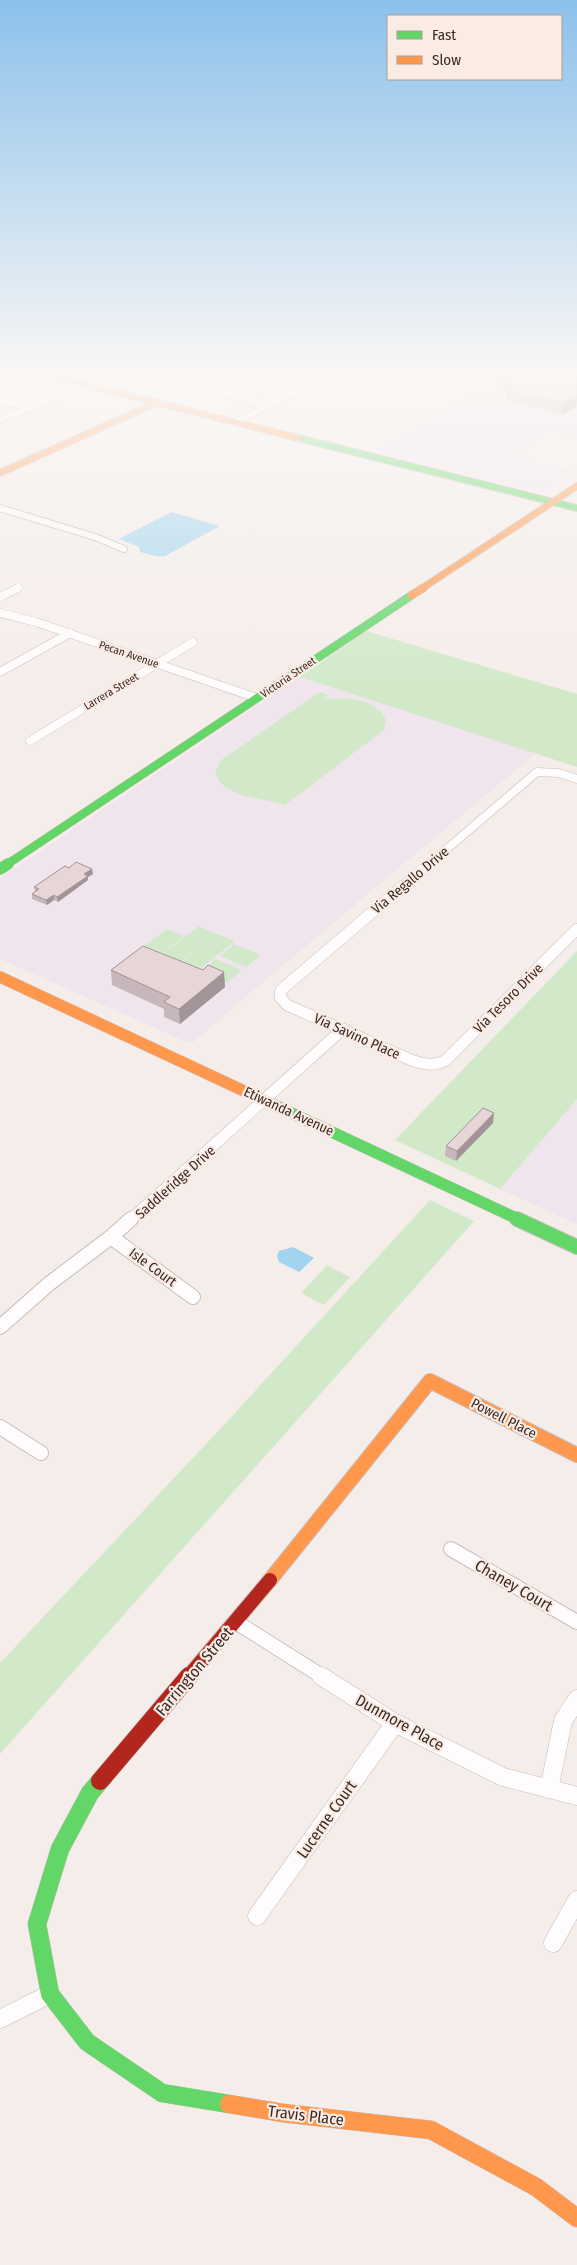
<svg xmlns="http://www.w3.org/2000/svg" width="577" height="2265" viewBox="0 0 577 2265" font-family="'Fira Sans Condensed',sans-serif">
	<rect width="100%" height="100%" fill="#f5ede9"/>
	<g fill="#f1e5ed">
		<polygon points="381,374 577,374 577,441 551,435 516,457 577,472 549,492 538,493 371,451 470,395"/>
		<polygon points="300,677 536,753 244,998 191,1044 0,959 0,878"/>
		<polygon points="577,1099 577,1224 500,1189"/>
	</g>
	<g fill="#d1e9c9">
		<path d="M411,374H466C443,386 435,379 411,374Z"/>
		<polygon points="366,631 577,694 577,767 300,677"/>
		<path d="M320,692L329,695L324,699C345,697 376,697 386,720L384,730L285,805C262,797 224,799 215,773L221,760Z"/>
		<polygon points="199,926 216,934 177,965 159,957"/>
		<polygon points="167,929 184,936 158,957 140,949"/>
		<polygon points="217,934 235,941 195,973 177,966"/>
		<polygon points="234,944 261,955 246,967 220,956"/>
		<polygon points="577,951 577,1099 500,1189 395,1140"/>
		<polygon points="216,959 242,970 227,983 201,971"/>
		<polygon points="430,1200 474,1221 0,1754 0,1663 222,1427"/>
		<polygon points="327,1265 350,1277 324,1305 301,1293"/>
	</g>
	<g fill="#a2d4ef">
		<polygon points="171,512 220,526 165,556 156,556 140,552 139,547 119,539"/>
		<polygon points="293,1247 314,1258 299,1272 279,1262 277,1256 279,1251"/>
	</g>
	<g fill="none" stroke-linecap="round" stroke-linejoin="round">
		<g stroke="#c8beba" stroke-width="8">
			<g id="street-far4">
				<polyline points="146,374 270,405"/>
				<polyline points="185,383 206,374"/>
				<polyline points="0,400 30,408"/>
				<polyline points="0,420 111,374"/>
				<polyline points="236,421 322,379"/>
				<polyline points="0,508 95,537 124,549"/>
			</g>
		</g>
		<g stroke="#c8beba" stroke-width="9">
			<g id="street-far3">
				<polyline points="0,597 18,588"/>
				<polyline points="0,613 36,622 257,698"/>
				<polyline points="0,672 70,633"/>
				<polyline points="30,741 193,642"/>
				<polyline points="428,865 537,772 559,773 577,779"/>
			</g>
		</g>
		<g stroke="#c8beba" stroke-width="12">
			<g id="street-far2">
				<path d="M429,864L281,990L280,997L287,1005L411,1060C423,1064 434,1067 446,1060L577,929"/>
				<polyline points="130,1220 343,1029"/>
			</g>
		</g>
		<g stroke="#c8beba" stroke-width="16">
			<g id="street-far1">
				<polyline points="111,1237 193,1297"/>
				<polyline points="0,1327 50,1283 111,1237 131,1219"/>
				<polyline points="0,1427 41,1453"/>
				<polyline points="451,1549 577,1622"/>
				<polyline points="236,1622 323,1677"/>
			</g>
		</g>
		<g stroke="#c8beba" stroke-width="19">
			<g id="street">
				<polyline points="321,1676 395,1723 503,1777 577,1796"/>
				<polyline points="549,1789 563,1721 577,1699"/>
				<polyline points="257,1916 395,1723"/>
				<polyline points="553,1943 577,1900"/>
				<polyline points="0,2019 50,1994"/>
			</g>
		</g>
		<g stroke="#c8beba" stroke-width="8">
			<polyline id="fast-far4" points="298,438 577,508"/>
		</g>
		<g stroke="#c8beba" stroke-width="9">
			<polyline id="fast-far3" points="6,865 412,595"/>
		</g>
		<g stroke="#c8beba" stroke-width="12">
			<g id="fast-far2">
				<polyline points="0,869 8,864"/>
				<polyline points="257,1097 520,1220"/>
			</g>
		</g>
		<g stroke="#c8beba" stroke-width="16">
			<polyline id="fast-far1" points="517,1219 577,1247"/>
		</g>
		<g stroke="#c8beba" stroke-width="19">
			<polyline id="fast" points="100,1781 90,1793 60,1849 37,1924 50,1994 87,2042 162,2093 229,2104"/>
		</g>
		<g stroke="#c8beba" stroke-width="8">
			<g id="slow-far4">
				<polyline points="42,374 298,438"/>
				<polyline points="0,473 158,402"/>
				<polyline points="421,589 577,486"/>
			</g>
		</g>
		<g stroke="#c8beba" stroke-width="9">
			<polyline id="slow-far3" points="412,595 423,588"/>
		</g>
		<g stroke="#c8beba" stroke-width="12">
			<polyline id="slow-far2" points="0,977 257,1097"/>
		</g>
		<g stroke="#c8beba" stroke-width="16">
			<polyline id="slow-far1" points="270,1580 430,1381 577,1455"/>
		</g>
		<g stroke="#c8beba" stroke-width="19">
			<polyline id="slow" points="229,2104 283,2113 431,2130 536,2187 577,2218"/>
		</g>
		<g stroke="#c8beba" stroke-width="16">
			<polyline id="jam-far1" points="188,1677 270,1580"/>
		</g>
		<g stroke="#c8beba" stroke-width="19">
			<polyline id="jam" points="100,1781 189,1676"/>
		</g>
		<use href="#street-far4" stroke="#fefcfc" stroke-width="6"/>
		<use href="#street-far3" stroke="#fefcfc" stroke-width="8"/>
		<use href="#street-far2" stroke="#fefcfc" stroke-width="11"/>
		<use href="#street-far1" stroke="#fefcfc" stroke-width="14"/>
		<use href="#street" stroke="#fefcfc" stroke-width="18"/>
		<use href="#fast-far4" stroke="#63d668" stroke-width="6"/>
		<use href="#fast-far3" stroke="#63d668" stroke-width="8"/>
		<use href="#fast-far2" stroke="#63d668" stroke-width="11"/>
		<use href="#fast-far1" stroke="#63d668" stroke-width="14"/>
		<use href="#fast" stroke="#63d668" stroke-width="18"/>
		<use href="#slow-far4" stroke="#ff974d" stroke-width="6"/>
		<use href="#slow-far3" stroke="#ff974d" stroke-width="8"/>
		<use href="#slow-far2" stroke="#ff974d" stroke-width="11"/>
		<use href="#slow-far1" stroke="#ff974d" stroke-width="14"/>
		<use href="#slow" stroke="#ff974d" stroke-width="18"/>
		<use href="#jam-far1" stroke="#b3261e" stroke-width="14"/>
		<use href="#jam" stroke="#b3261e" stroke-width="18"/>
	</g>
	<g fill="#c7b7ba">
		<polygon points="495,374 577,374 577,407 562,414 507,401 507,400 506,400 507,392 500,391 500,389 497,388 498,381 494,380"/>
		<polygon points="69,868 92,869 93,874 88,877 88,880 58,902 54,900 47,905 32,899 32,894 35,892 34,887"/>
		<polygon points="111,970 203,970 224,972 225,987 180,1024 164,1017 164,1009 112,985"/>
		<polygon points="493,1123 456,1161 445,1156 446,1146"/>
	</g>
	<g fill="#a29597">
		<polygon points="577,397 576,407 562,414 563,403"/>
		<polygon points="92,869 93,874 88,877 88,880 58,902 57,897 84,874"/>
		<polygon points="54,895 54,900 47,905 46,900"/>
		<polygon points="224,972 225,987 180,1024 179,1009"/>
		<polygon points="494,1113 493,1123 456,1161 457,1151"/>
	</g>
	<g fill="#e7d5d8" stroke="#a29597">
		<polygon points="506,374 577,374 577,397 563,403 508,391 510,390 507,389 517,384 501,380 503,379 498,378"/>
		<polygon points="76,862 92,869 84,874 88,876 57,897 54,895 46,900 32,894 39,889 34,887 65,866 69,868"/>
		<polygon points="143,946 203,970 208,965 224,972 179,1009 164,1002 170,997 111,970"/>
		<polygon points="483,1108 494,1113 457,1151 446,1146"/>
	</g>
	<linearGradient id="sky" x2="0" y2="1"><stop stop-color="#8cc1eb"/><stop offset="0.54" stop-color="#faf7f5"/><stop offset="1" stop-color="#faf7f5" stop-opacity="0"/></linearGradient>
	<rect width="577" height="691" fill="url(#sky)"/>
	<g text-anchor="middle" stroke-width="4.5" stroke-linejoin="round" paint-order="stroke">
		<g font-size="11" fill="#3a2b25" stroke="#faebe4">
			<text transform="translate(129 654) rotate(19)" y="4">Pecan Avenue</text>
			<text transform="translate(288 677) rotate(-34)" y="4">Victoria Street</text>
			<text transform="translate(111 691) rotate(-31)" y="4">Larrera Street</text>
		</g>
		<g font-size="14" fill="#3a2b25" stroke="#faebe4">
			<text transform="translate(410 880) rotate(-40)" y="5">Via Regallo Drive</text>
			<text transform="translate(508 998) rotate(-45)" y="5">Via Tesoro Drive</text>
			<text transform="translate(357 1036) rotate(24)" y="5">Via Savino Place</text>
			<text transform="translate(289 1111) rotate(25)" y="5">Etiwanda Avenue</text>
			<text transform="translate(175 1182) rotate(-42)" y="5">Saddleridge Drive</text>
			<text transform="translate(153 1267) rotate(36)" y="5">Isle Court</text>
			<text transform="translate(504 1418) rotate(27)" y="5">Powell Place</text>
		</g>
		<g font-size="16" fill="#3a2b25" stroke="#faebe4">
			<text transform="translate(514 1585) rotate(30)" y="6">Chaney Court</text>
			<text transform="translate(194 1671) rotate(-50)" y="6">Farrington Street</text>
			<text transform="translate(400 1722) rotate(29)" y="6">Dunmore Place</text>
			<text transform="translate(326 1819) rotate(-55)" y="6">Lucerne Court</text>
			<text transform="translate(306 2115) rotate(7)" y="6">Travis Place</text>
		</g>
	</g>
	<rect x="387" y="15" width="175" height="65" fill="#faebe4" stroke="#ad9e98"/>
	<rect x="397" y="31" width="25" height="8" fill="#63d668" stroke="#ad9e98"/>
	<text x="432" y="40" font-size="15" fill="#3a2b25">Fast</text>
	<rect x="397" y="56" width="25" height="8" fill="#ff974d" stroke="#ad9e98"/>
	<text x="432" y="65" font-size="15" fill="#3a2b25">Slow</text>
</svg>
